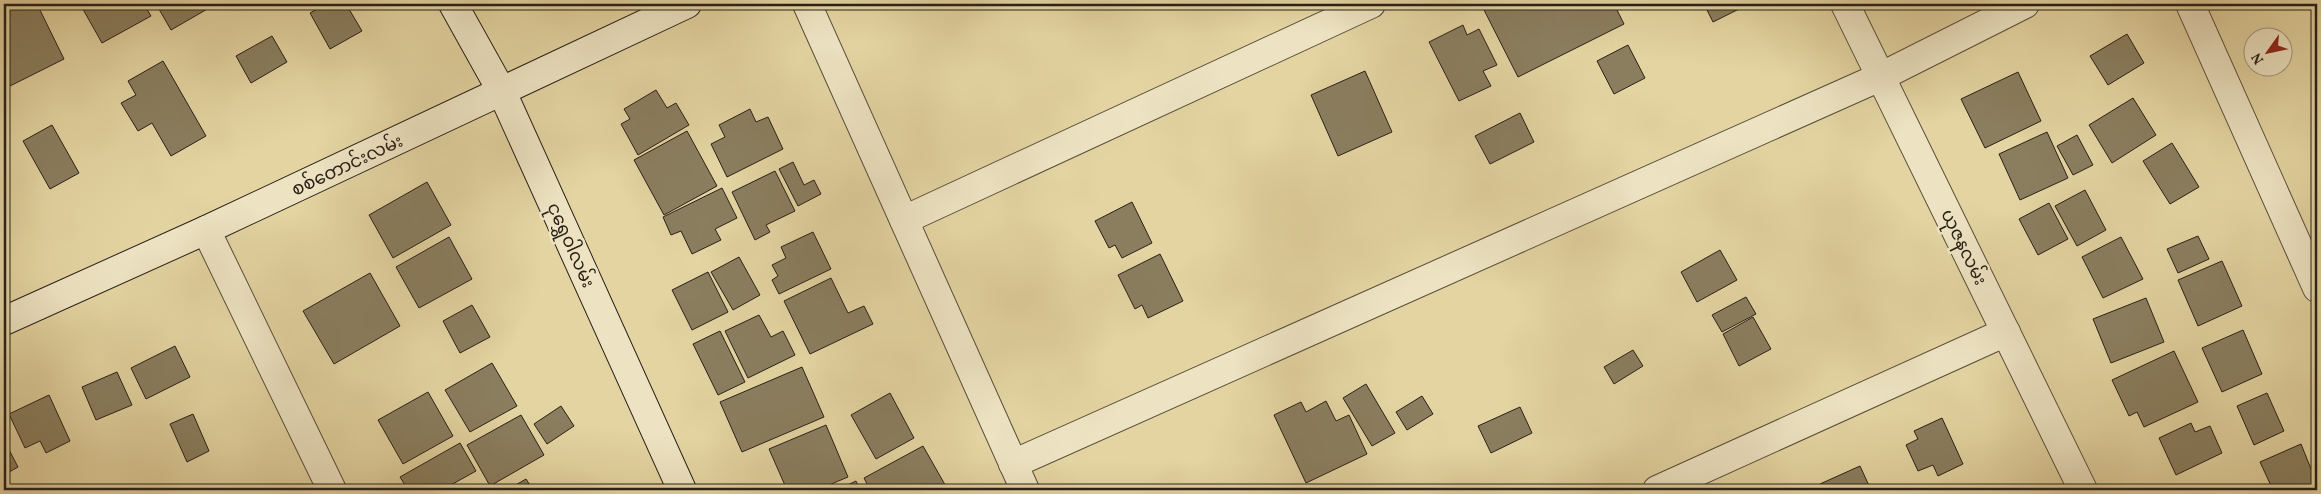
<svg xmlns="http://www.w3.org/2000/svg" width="2321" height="494" viewBox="0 0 2321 494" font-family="Vollkorn,'Noto Sans Myanmar',serif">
	<rect width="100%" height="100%" fill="#e3d4a1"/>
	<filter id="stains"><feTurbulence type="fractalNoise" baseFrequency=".004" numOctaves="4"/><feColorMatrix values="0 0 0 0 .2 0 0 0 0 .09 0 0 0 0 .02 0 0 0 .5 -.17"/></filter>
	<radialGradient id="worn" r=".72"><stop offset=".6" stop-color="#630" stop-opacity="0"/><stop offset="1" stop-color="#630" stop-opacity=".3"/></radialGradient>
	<g fill="#8a7e5f" stroke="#292018">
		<polygon points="12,4 37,4 64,59 4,89 4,8"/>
		<polygon points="80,4 144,4 151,16 102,43"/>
		<polygon points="156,4 216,4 171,30"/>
		<polygon points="326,4 346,4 362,31 330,49 310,13"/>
		<polygon points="1487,4 1614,4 1624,24 1518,77 1482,6"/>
		<polygon points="1704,4 1741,4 1743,7 1713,22"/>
		<polygon points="1463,25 1467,35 1479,29 1497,65 1483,71 1491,86 1459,101 1429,42"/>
		<polygon points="2127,34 2144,63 2108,85 2090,56"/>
		<polygon points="272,36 287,62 251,83 236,56"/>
		<polygon points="1628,45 1645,78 1614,94 1597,61"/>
		<polygon points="163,61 206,136 171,156 152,123 138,131 121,103 136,95 128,81"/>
		<polygon points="1365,71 1392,132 1338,156 1311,95"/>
		<polygon points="2018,72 2041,121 1985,148 1961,99"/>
		<polygon points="656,90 667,108 676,103 689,125 638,155 621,124 630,119 624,109"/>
		<polygon points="2133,98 2156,135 2112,163 2089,125"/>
		<polygon points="750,109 756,122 768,117 783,149 727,177 711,144 725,137 719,125"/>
		<polygon points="1520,113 1534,142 1490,164 1475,136"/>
		<polygon points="52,125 79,173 50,189 23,141"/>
		<polygon points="687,131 717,186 664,215 634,160"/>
		<polygon points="2047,132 2068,178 2020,200 1999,154"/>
		<polygon points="2077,135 2093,165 2073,175 2057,146"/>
		<polygon points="2172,143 2199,187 2170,204 2143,161"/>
		<polygon points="793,162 804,185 814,180 821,194 798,206 779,169"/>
		<polygon points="775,171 795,211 766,225 770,232 755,240 732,192"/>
		<polygon points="427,182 451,225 393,258 369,215"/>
		<polygon points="722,188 737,218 715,229 721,240 692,254 681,231 671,235 663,217"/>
		<polygon points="2085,190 2106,230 2077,246 2055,206"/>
		<polygon points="1132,202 1152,243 1122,258 1115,245 1109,248 1095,221"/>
		<polygon points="2049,203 2068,239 2038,255 2019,219"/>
		<polygon points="813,232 831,269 779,294 772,280 778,276 772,265 786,258 781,247"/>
		<polygon points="2198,236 2209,259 2178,273 2167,249"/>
		<polygon points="449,237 472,279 419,308 396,267"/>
		<polygon points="2121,237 2143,279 2103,298 2082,257"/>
		<polygon points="1720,250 1737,280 1697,302 1681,272"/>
		<polygon points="1160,254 1183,301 1148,318 1142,305 1135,309 1118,275"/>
		<polygon points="739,257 760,295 733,310 711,272"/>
		<polygon points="2222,261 2242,306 2198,326 2178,280"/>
		<polygon points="708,272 728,312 692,330 672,290"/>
		<polygon points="370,273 400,326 334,364 303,311"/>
		<polygon points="831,278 848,313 864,306 873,324 810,354 784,301"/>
		<polygon points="1746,297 1756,314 1722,332 1712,315"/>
		<polygon points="2146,298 2164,342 2111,363 2093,319"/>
		<polygon points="472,305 490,337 460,353 443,321"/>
		<polygon points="759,315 771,337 783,331 795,355 748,378 725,331"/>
		<polygon points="1753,317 1771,349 1739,366 1723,334"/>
		<polygon points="2243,330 2262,374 2222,392 2202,348"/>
		<polygon points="720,331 745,382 718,395 693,344"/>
		<polygon points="175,346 190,377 146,399 131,368"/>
		<polygon points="1633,350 1643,366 1614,384 1604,367"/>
		<polygon points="2174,351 2198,402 2144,427 2137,412 2129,416 2112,380"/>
		<polygon points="492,363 517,406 470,432 445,390"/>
		<polygon points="802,367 824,417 742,452 720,402"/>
		<polygon points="117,372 132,405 96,420 82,387"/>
		<polygon points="1366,384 1395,433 1372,446 1343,398"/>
		<polygon points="428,392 453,436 403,464 378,420"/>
		<polygon points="890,393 914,438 876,459 851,415"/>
		<polygon points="2267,393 2284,431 2254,445 2237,406"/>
		<polygon points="49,395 70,441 46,453 40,441 25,448 9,414"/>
		<polygon points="1422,396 1433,414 1407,430 1396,412"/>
		<polygon points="1326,401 1336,421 1349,415 1367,454 1306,483 1274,415 1301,402 1306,412"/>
		<polygon points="561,406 574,426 547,444 534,424"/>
		<polygon points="1520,407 1532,433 1491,453 1478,426"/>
		<polygon points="193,414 209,451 187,462 170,424"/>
		<polygon points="521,415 544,455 490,486 467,445"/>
		<polygon points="1942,418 1963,464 1938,476 1933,465 1918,471 1906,445 1918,439 1914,431"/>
		<polygon points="2191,423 2195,432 2210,426 2222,453 2176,475 2159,438"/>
		<polygon points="826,425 848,477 817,490 787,490 769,449"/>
		<polygon points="4,440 18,467 4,475"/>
		<polygon points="460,443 476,471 442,490 408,490 400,477"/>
		<polygon points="2301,444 2317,484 2304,490 2273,490 2260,462"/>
		<polygon points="923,446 948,490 870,490 864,478"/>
		<polygon points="1860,466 1871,490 1823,490 1820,484"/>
		<polygon points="526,479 533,490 507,490"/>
		<polygon points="856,481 860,490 837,490"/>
		<polygon points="2186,485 2189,490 2174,490"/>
		<polygon points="2205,485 2207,490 2195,490"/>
	</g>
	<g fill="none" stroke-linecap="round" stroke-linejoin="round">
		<g stroke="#584d3a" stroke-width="30">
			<g id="street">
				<polyline points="807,4 1025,490"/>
				<polyline points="1845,4 2083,490"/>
				<polyline points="2190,4 2317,288"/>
				<polyline points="904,220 1371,4"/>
				<polyline points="206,230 332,490"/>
				<polyline points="1013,464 1880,77 2025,4"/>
				<polyline points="1657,490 2006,332"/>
			</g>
		</g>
		<g stroke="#292018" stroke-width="30">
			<g id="secondary">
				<polyline points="453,4 502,92 682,490"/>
				<polyline points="4,321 206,230 687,4"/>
			</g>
		</g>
		<use href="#street" stroke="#ede3c2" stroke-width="28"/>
		<use href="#secondary" stroke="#ede3c2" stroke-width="28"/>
	</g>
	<g text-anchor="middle" stroke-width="5" stroke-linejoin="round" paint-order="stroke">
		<g font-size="18" fill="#292018" stroke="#ede3c2">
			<text transform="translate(347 165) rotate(-25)" y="6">စစ်တောင်းလမ်း</text>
			<text transform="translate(571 245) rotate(66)" y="6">ငုရွှေဝါလမ်း</text>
			<text transform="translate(1964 247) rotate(64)" y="6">ယုဇနလမ်း</text>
		</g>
	</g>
	<rect width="2321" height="494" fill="none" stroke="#e3d4a1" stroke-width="20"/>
	<rect x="5" y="5" width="2311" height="484" fill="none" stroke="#292018" stroke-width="2.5"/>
	<rect x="10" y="10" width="2301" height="474" fill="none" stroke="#292018"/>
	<g transform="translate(2268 52) rotate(237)"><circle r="24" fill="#ede3c2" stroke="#9f957e"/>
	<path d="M0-4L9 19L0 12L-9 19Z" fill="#8f2418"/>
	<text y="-8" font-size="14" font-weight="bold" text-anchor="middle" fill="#292018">N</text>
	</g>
	<rect width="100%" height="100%" filter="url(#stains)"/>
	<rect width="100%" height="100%" fill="url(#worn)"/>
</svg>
